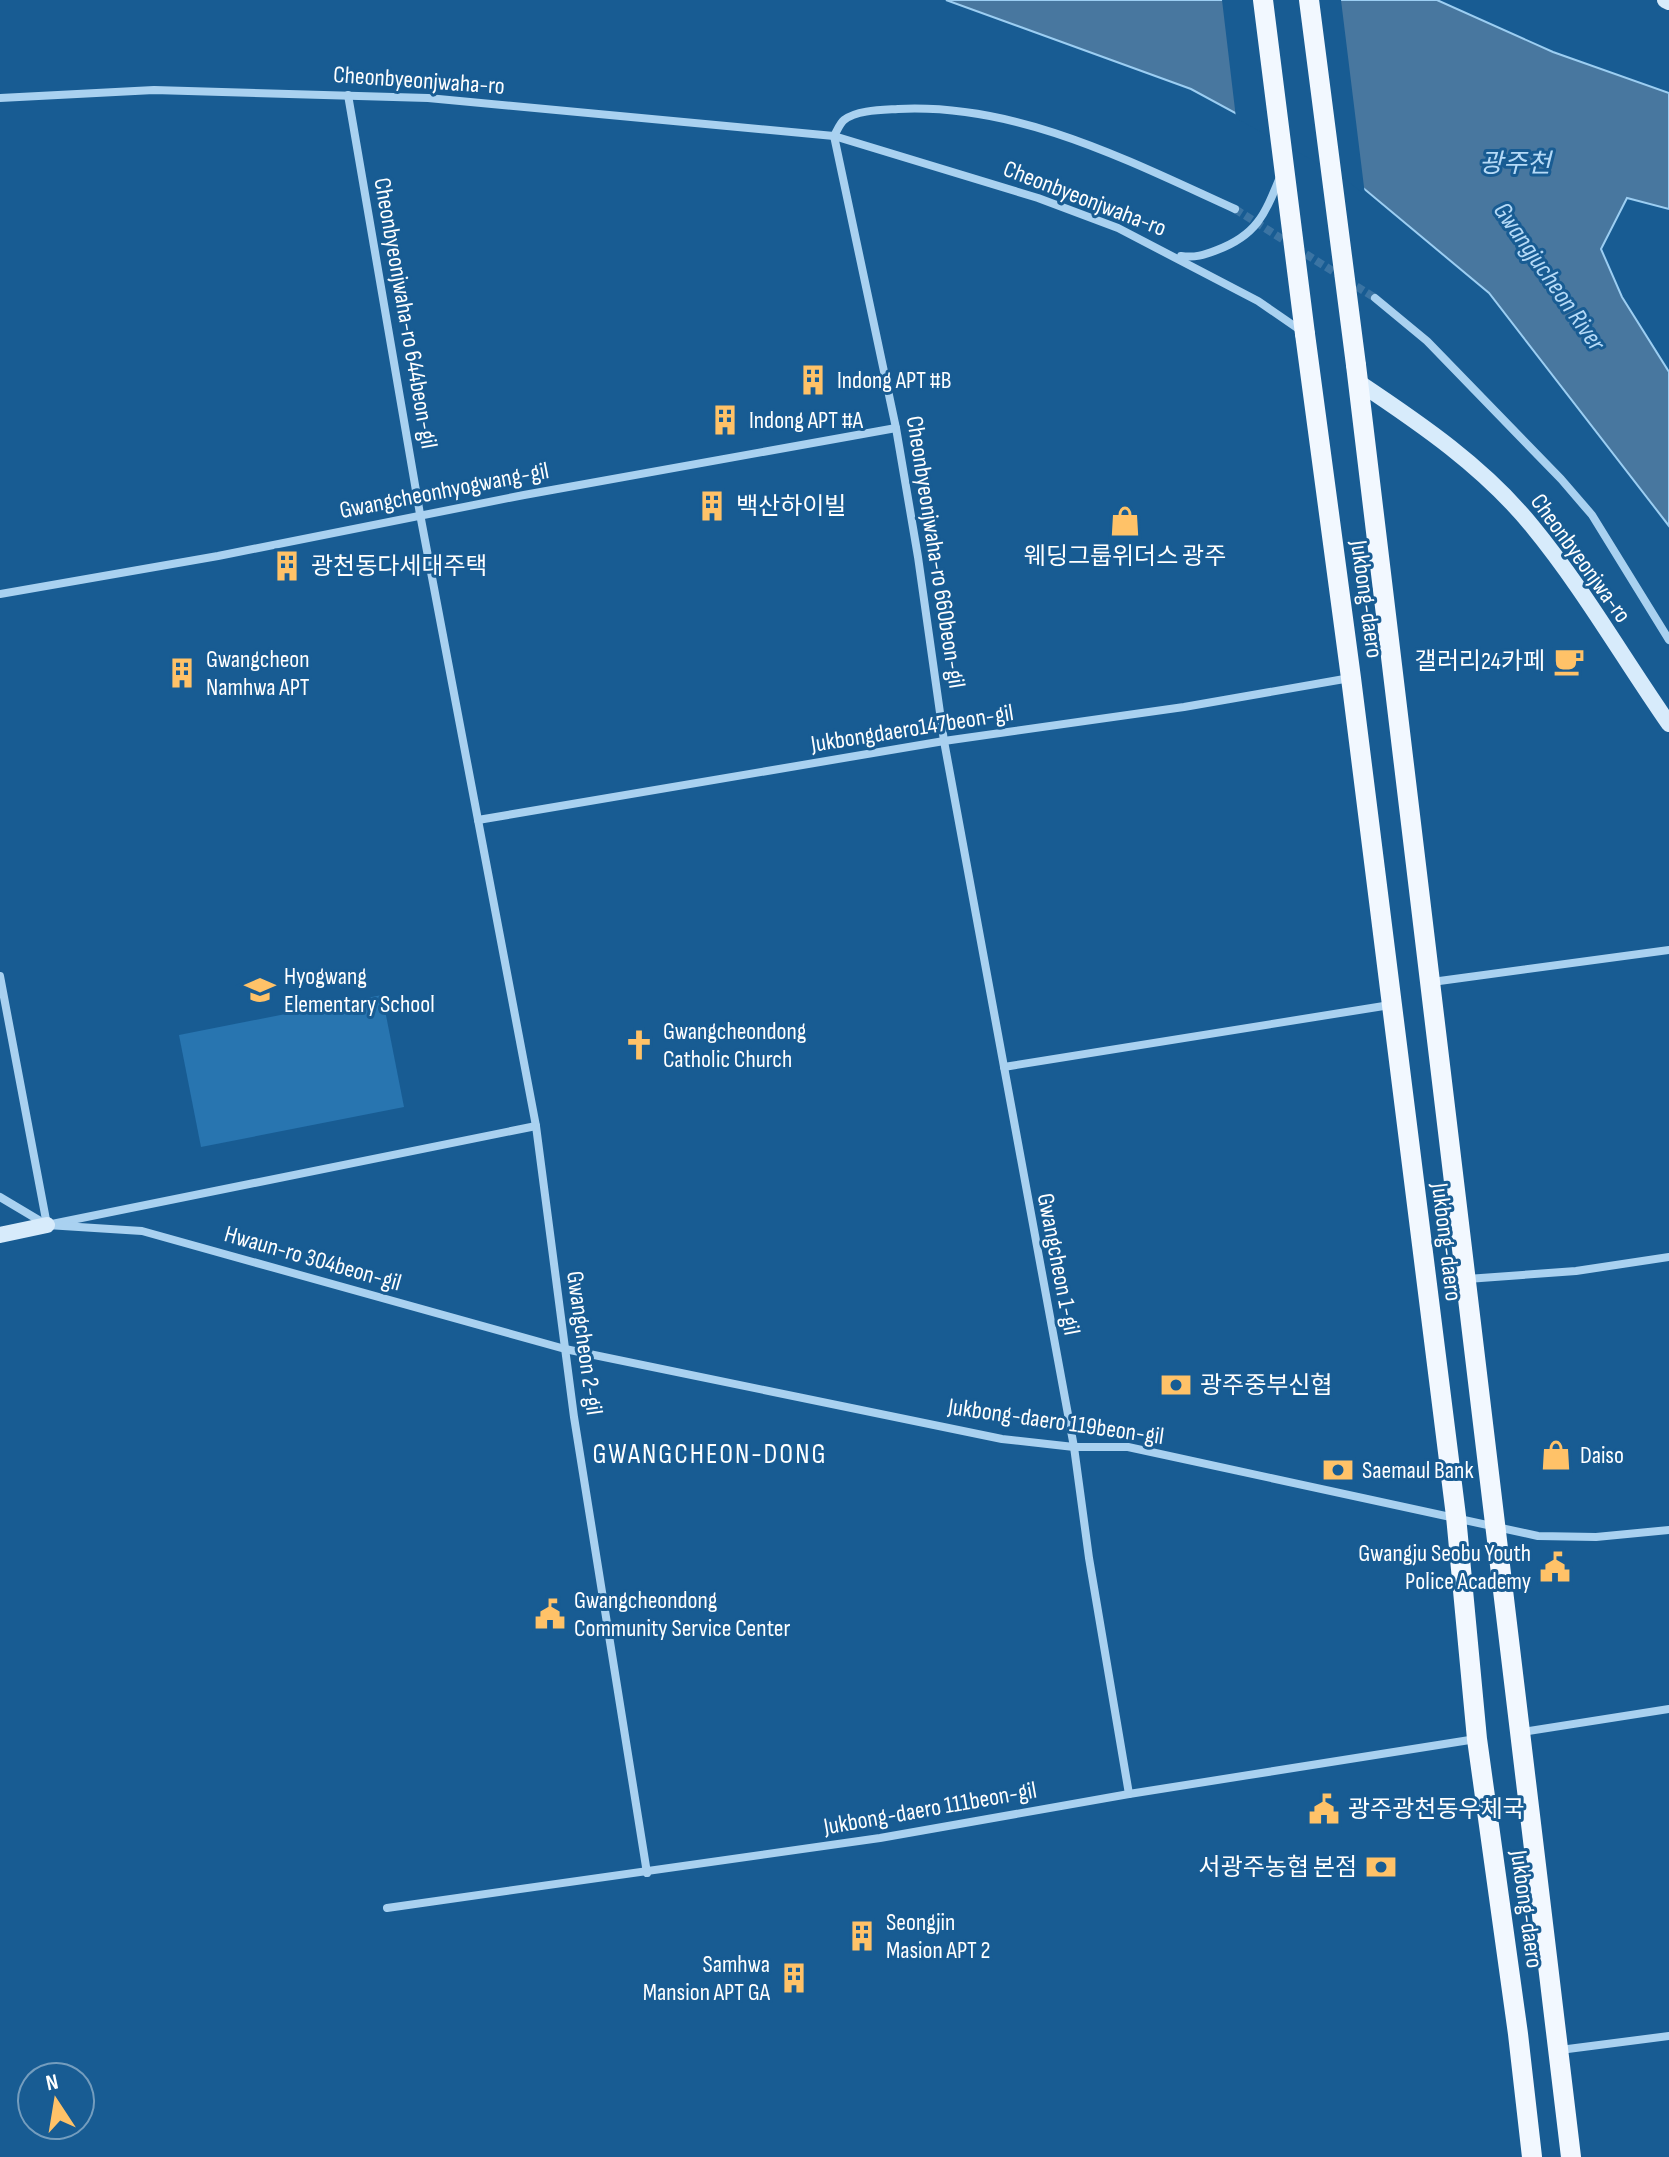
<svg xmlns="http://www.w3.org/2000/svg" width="1669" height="2157" viewBox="0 0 1669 2157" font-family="'Sofia Sans Condensed','Noto Sans KR',sans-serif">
	<rect width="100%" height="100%" fill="#185c93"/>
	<polygon fill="#2875b0" points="382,995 404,1107 201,1147 179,1035"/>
	<polygon fill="#48779f" stroke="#9ccef2" stroke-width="2" points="946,0 1437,0 1553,52 1669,93 1669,209 1627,198 1601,249 1622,297 1669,372 1669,526 1489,293 1344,172 1191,89"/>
	<polygon fill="#185c93" points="1222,0 1341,0 1365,195 1341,176 1236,118"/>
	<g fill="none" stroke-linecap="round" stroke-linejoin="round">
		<polyline stroke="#3b74a3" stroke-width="8" stroke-dasharray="8 4" stroke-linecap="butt" points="1235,209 1375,298"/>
		<g stroke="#a9d1f0" stroke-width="8">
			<polyline points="348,95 420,514 536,1126 574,1417 647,1873"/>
			<polyline points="0,98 154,90 428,98 834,136 1038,198 1118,228 1258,301 1303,332"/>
			<path d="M1181,256C1195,258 1204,255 1217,250C1257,235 1265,214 1280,177"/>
			<polyline points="1375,298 1427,341 1561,479 1592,515 1669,640"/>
			<polyline points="0,594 218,556 524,495 896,428"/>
			<polyline points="478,820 944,741 1184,707 1350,678"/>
			<polyline points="0,976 47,1225 536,1126"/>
			<polyline points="1432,982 1669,950"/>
			<polyline points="1004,1067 1390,1005"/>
			<polyline points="0,1197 47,1225 142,1231 565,1349 1002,1439 1074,1447 1128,1447 1538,1536 1596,1537 1669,1530"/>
			<polyline points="1467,1279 1576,1271 1669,1257"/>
			<polyline points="1522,1732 1669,1709"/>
			<path d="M1129,1794L1089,1558L1074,1447L944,741L918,557L896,428L834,136C837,131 840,123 844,120C857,110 882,110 898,109C1018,103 1129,161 1235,209"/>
			<polyline points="387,1908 880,1838 1129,1794 1476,1739"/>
			<polyline points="1560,2050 1669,2036"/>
		</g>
		<g stroke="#d7ebfb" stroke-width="16">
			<polyline points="1665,0 1669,2"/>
			<path d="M1358,382C1421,424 1484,467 1532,526C1583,588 1623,658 1669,724"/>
			<polyline points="0,1235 47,1225"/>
		</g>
		<g stroke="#f2f8ff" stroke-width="20">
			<polyline points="1305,334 1351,678 1456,1516 1477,1739 1518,2034 1532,2157"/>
			<polyline points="1356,365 1571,2157"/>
		</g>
		<g stroke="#f2f8ff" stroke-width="20">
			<polyline points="1263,0 1305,334"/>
			<polyline points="1309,0 1356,365"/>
		</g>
	</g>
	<defs>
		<g id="building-bare" transform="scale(2.4)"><path d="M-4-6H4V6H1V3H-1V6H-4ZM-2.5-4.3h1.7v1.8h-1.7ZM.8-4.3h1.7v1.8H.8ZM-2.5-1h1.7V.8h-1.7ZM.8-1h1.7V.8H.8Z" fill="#ffc268" stroke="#185c93" stroke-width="2.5" paint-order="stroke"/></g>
		<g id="shop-bare" transform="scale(2.4)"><path d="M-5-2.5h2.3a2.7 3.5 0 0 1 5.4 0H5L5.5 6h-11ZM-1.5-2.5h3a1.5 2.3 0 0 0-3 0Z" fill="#ffc268" stroke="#185c93" stroke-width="2.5" paint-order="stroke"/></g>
		<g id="cafe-bare" transform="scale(2.4)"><path d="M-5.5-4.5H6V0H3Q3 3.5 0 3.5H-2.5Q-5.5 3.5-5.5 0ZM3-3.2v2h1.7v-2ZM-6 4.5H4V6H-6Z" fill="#ffc268" stroke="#185c93" stroke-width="2.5" paint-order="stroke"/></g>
		<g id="school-bare" transform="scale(2.4)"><path d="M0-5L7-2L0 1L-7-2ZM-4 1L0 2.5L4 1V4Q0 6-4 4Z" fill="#ffc268" stroke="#185c93" stroke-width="2.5" paint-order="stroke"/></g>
		<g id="church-bare" transform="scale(2.4)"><path d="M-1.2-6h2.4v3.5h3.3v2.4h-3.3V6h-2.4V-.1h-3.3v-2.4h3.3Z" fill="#ffc268" stroke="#185c93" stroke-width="2.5" paint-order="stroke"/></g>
		<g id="bank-bare" transform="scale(2.4)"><path d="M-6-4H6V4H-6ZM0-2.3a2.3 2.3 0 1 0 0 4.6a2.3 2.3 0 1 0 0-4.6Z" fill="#ffc268" stroke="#185c93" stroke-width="2.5" paint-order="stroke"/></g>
		<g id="civic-bare" transform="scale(2.4)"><path d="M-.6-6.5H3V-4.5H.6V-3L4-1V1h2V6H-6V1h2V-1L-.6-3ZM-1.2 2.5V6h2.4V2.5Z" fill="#ffc268" stroke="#185c93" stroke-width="2.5" paint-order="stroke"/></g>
	</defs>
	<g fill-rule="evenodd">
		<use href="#building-bare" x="813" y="380"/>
		<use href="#building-bare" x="725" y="420"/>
		<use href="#building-bare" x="712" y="506"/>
		<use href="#shop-bare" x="1125" y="521"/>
		<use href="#building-bare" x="287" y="566"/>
		<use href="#cafe-bare" x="1569" y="661"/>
		<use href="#building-bare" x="182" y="673"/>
		<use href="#school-bare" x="260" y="990"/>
		<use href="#church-bare" x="639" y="1045"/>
		<use href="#bank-bare" x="1176" y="1385"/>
		<use href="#shop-bare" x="1556" y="1455"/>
		<use href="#bank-bare" x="1338" y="1470"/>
		<use href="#civic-bare" x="1555" y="1567"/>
		<use href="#civic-bare" x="550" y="1614"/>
		<use href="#civic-bare" x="1324" y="1809"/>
		<use href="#bank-bare" x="1381" y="1867"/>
		<use href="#building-bare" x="862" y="1936"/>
		<use href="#building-bare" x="794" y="1978"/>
	</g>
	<g text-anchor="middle" stroke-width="6" stroke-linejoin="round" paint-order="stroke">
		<g font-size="24" fill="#fff" stroke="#185c93">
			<text transform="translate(419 80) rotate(4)" y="8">Cheonbyeonjwaha-ro</text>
			<text transform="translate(1085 198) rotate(21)" y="8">Cheonbyeonjwaha-ro</text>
			<text transform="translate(406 313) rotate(80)" y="8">Cheonbyeonjwaha-ro 644beon-gil</text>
			<text transform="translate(444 490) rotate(-11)" y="8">Gwangcheonhyogwang-gil</text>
			<text transform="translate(936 552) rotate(81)" y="8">Cheonbyeonjwaha-ro 660beon-gil</text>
			<text transform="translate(1581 558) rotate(54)" y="8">Cheonbyeonjwa-ro</text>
			<text transform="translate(1367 599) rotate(82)" y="8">Jukbong-daero</text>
			<text transform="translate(912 728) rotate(-9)" y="8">Jukbongdaero147beon-gil</text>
			<text transform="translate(1447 1242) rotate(83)" y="8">Jukbong-daero</text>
			<text transform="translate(313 1258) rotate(16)" y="8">Hwaun-ro 304beon-gil</text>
			<text transform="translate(1059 1264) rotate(79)" y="8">Gwangcheon 1-gil</text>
			<text transform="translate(585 1343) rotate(82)" y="8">Gwangcheon 2-gil</text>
			<text transform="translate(1056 1421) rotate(8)" y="8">Jukbong-daero 119beon-gil</text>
			<text transform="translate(930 1808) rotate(-10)" y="8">Jukbong-daero 111beon-gil</text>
			<text transform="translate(1527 1909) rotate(82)" y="8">Jukbong-daero</text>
		</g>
		<g font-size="24" fill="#fff" stroke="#185c93" text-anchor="start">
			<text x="837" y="388">Indong APT #B</text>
			<text x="749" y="428">Indong APT #A</text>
			<text x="736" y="514">백산하이빌</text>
			<text x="1125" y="564" text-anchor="middle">웨딩그룹위더스 광주</text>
			<text x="311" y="574">광천동다세대주택</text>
			<text x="206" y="667">Gwangcheon<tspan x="206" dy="28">Namhwa APT</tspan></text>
			<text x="1545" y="669" text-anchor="end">갤러리24카페</text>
			<text x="284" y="984">Hyogwang<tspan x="284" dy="28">Elementary School</tspan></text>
			<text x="663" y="1039">Gwangcheondong<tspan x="663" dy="28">Catholic Church</tspan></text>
			<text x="1200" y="1393">광주중부신협</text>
			<text x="1580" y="1463">Daiso</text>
			<text x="1362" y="1478">Saemaul Bank</text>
			<text x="1531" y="1561" text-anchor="end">Gwangju Seobu Youth<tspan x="1531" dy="28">Police Academy</tspan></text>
			<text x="574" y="1608">Gwangcheondong<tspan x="574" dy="28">Community Service Center</tspan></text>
			<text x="1348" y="1817">광주광천동우체국</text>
			<text x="1357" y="1875" text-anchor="end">서광주농협 본점</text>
			<text x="886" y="1930">Seongjin<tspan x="886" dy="28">Masion APT 2</tspan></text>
			<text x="770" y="1972" text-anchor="end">Samhwa<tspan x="770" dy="28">Mansion APT GA</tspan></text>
		</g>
		<g font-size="26" font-style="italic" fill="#b5daf7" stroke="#185c93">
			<text x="1515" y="172">광주천</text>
			<text transform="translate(1550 276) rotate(55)" y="9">Gwangjucheon River</text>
		</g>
		<g font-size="28" letter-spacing="2" fill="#fff" stroke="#185c93">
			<text x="710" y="1463">GWANGCHEON-DONG</text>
		</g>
	</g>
	<g transform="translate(56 2101) rotate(348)"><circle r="38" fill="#185c93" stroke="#749dbe" stroke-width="2"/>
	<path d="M0-6L14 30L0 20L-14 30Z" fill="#ffc268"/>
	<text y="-12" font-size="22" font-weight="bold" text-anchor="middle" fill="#ffffff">N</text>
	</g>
</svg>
